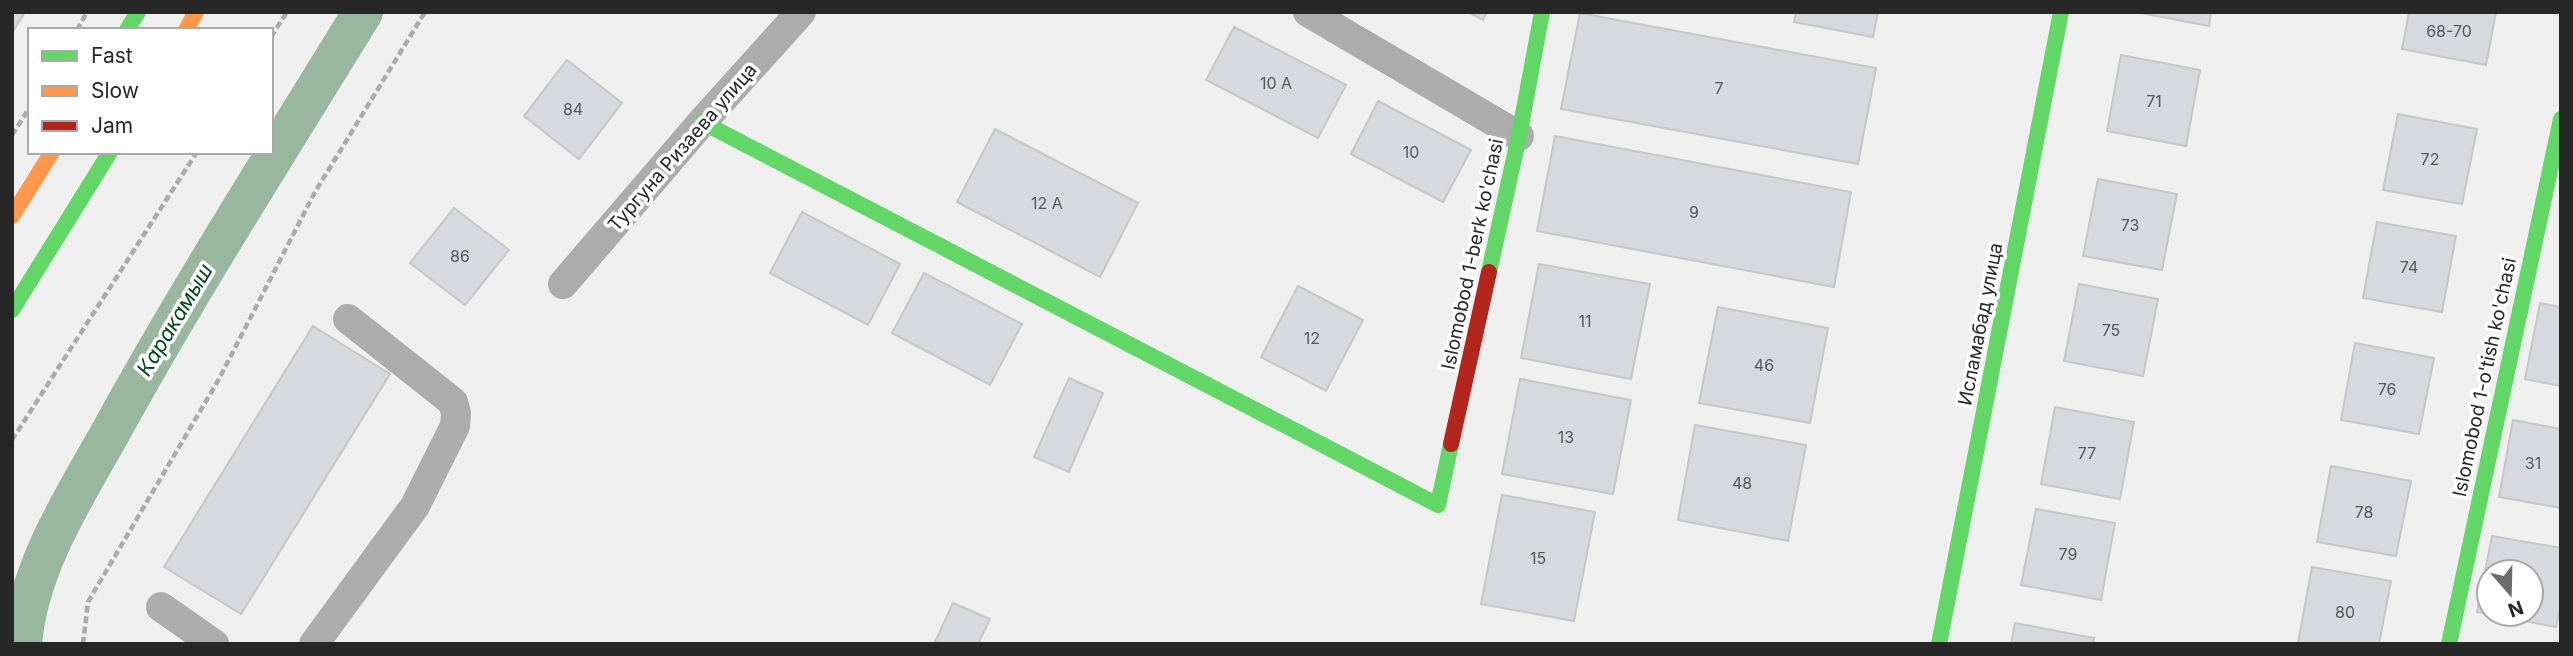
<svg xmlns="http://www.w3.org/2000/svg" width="2573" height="656" viewBox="0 0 2573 656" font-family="Inter,sans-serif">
	<rect width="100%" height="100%" fill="#eeefee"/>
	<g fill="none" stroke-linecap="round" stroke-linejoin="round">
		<path stroke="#99b79e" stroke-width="40" d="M22,644C28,568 73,499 109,435C188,291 277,152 363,12"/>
	</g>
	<g fill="#d8d9df" stroke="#c6c7c7" stroke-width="2" fill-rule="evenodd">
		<polygon points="12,12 25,12 12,33"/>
		<polygon points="1468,12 1487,12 1483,20"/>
		<polygon points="1796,12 1878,12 1873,37 1794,22"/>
		<polygon points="2136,12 2211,12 2209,26"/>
		<polygon points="2409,12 2496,12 2486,65 2402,49"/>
		<polygon points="1580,13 1876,68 1858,164 1561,109"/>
		<polygon points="1234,27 1346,85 1318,138 1206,80"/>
		<polygon points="2121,55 2200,70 2186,146 2107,131"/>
		<polygon points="567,60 622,103 579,159 524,116"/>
		<polygon points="1378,101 1471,150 1443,202 1351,154"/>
		<polygon points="2398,114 2477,129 2462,204 2383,190"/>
		<polygon points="995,129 1138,203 1100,277 957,202"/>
		<polygon points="1555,136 1851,192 1834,287 1537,231"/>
		<polygon points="2098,179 2177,194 2162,270 2083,256"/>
		<polygon points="454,208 509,250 465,305 410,263"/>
		<polygon points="802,212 900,264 868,325 770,273"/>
		<polygon points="2377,222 2456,236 2442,312 2363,298"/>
		<polygon points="1539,264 1650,284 1631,379 1521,358"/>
		<polygon points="924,273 1022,324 990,385 892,333"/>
		<polygon points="2079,284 2158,299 2143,376 2064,361"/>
		<polygon points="1298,286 1363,320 1326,391 1261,357"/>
		<polygon points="2540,303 2561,307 2561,386 2525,379"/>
		<polygon points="1718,307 1828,328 1810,423 1699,403"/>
		<polygon points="313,326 390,374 241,614 164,567"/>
		<polygon points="2355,343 2434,358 2419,434 2341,420"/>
		<polygon points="1069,378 1103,393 1069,472 1034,457"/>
		<polygon points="1520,379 1631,400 1613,494 1502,474"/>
		<polygon points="2055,407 2134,422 2120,499 2041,484"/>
		<polygon points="2513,420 2561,429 2561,508 2499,497"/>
		<polygon points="1695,425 1806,445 1788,541 1678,520"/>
		<polygon points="2331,466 2411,481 2396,556 2317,542"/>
		<polygon points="1502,495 1595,512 1574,621 1481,604"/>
		<polygon points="2036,509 2115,523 2101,600 2021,585"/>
		<path d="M2492,536L2561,548V604L2556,627L2477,612ZM2489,572H2531V614H2489Z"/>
		<polygon points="2312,567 2391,581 2379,644 2298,643"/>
		<polygon points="953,603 990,619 978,644 934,644"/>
		<polygon points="2015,623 2094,638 2093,644 2011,644"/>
	</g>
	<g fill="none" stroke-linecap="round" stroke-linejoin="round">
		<g stroke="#ababab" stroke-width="4.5" stroke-dasharray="7 3.5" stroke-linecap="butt">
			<polyline points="77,30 87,12"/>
			<polyline points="271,37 287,12"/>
			<polyline points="12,135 30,107"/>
			<polyline points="12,440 197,152"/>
			<polyline points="83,644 88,602 219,379 315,192 425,12"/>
		</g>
		<g stroke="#abacab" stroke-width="30">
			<polyline points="1308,12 1519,136"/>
			<polyline points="563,284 702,122 801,12"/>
			<polyline points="161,607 214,644"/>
			<polyline points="314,644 415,506 455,426 456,413 453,402 348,319"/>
		</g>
		<g stroke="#63d668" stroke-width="16">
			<polyline points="127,30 138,12"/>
			<polyline points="702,122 1438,505 1451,444"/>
			<polyline points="1489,272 1519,136 1542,12"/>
			<polyline points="12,310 110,152"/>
			<polyline points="1939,644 2061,12"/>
			<polyline points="2449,644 2561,119"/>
		</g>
		<g stroke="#ff974d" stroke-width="16">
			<polyline points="186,30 196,12"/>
			<polyline points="12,216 52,152"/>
		</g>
		<polyline stroke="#b3261e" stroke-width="16" points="1451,444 1489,272"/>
	</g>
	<g text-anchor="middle" stroke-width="7" stroke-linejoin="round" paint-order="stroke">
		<g font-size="16" fill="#565758">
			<text x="2449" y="37">68-70</text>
			<text x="1276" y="89">10 A</text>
			<text x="1719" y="94">7</text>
			<text x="2154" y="107">71</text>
			<text x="573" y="115">84</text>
			<text x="1411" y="158">10</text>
			<text x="2430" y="165">72</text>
			<text x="1047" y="209">12 A</text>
			<text x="1694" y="218">9</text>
			<text x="2130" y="231">73</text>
			<text x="460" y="262">86</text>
			<text x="2409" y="273">74</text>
			<text x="1585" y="327">11</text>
			<text x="2111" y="336">75</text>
			<text x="1312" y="344">12</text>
			<text x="1764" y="371">46</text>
			<text x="2387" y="395">76</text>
			<text x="1566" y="443">13</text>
			<text x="2087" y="459">77</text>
			<text x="2533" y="469">31</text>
			<text x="1742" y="489">48</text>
			<text x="2364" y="518">78</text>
			<text x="2068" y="560">79</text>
			<text x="1538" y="564">15</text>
			<text x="2345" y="618">80</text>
		</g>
		<g font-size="19" fill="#262726" stroke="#fff">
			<text transform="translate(682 147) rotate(-49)" y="7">Тургуна Ризаева улица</text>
			<text transform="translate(1472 254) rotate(-78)" y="7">Islomobod 1-berk ko'chasi</text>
			<text transform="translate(1980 324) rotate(-79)" y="7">Исламабад улица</text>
			<text transform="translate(2484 377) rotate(-78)" y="7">Islomobod 1-o'tish ko'chasi</text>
		</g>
		<g font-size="21" font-style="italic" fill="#004a1c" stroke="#fff">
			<text transform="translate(175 320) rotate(-59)" y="7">Каракамыш</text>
		</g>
	</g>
	<rect width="2573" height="656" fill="none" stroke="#262726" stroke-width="28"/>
	<rect x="28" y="28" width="245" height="126" fill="#ffffff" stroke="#a8a9a8" stroke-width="2"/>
	<rect x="42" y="51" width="35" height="10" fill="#63d668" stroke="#a8a9a8" stroke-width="2"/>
	<text x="91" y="63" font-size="21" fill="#262726">Fast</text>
	<rect x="42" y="86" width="35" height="10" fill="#ff974d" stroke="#a8a9a8" stroke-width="2"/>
	<text x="91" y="98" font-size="21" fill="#262726">Slow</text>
	<rect x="42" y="121" width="35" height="10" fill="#b3261e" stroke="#a8a9a8" stroke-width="2"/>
	<text x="91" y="133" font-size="21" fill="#262726">Jam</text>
	<g transform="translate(2510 593) rotate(160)"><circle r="33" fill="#ffffff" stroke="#a8a9a8" stroke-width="2"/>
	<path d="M0-5L12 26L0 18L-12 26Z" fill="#6c6d6c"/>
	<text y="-10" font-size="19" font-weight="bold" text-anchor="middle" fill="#262726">N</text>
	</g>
</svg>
